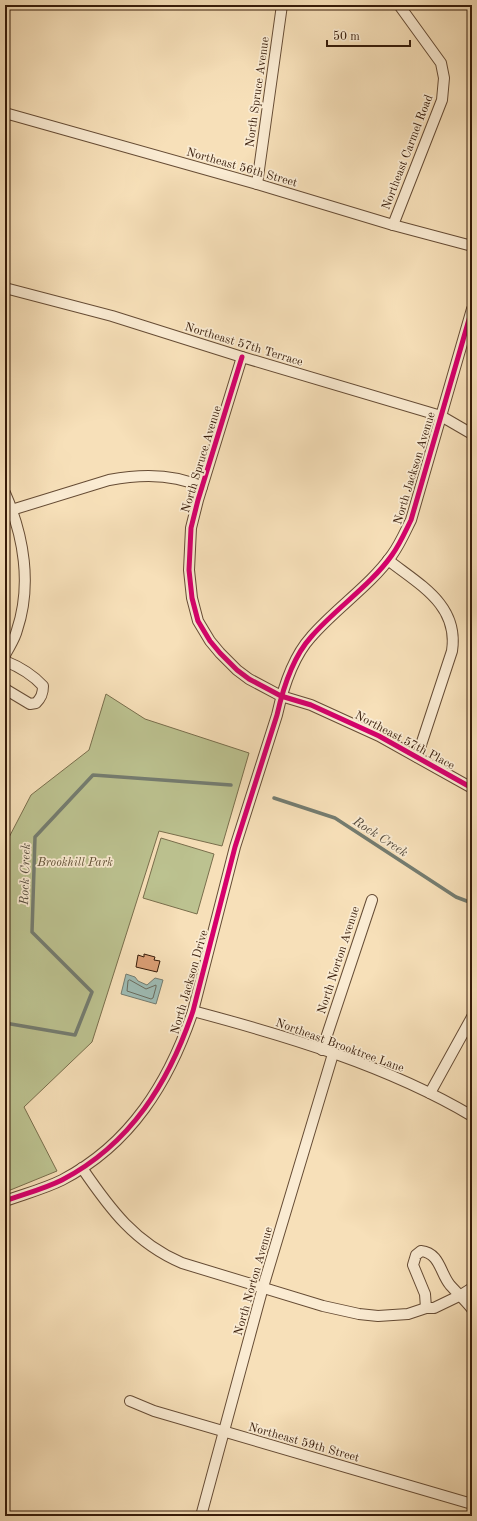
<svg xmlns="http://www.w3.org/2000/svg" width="477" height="1521" viewBox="0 0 477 1521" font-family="'Old Standard TT',serif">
	<rect width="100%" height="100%" fill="#f7e0b9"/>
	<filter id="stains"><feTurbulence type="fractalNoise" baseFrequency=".005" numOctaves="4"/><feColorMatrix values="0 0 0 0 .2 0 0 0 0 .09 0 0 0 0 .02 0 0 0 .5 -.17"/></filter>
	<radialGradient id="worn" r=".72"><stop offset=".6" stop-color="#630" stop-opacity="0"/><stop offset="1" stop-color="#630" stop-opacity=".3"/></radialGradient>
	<g fill="#bcc290" stroke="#796e4c">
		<polygon points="106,694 145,719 249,753 222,846 159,831 92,1042 24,1107 57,1171 8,1191 5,1181 5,845 31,795 89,750"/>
		<polygon points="161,838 214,854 197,914 143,898"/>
	</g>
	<polygon fill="#9ebcb5" stroke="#747c70" points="126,974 135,977 138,981 147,985 155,978 163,980 156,1004 121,994"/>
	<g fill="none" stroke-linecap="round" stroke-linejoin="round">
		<polygon stroke="#6a6c5f" stroke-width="1" points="130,980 146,989 156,985 156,987 153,998 151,999 127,991 128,981"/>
		<g stroke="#747c70" stroke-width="3.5">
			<polyline points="274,798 335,818 456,897 472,903"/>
			<polyline points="5,1023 75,1035 92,992 32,932 35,837 93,775 231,785"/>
		</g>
	</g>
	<polygon fill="#dc9f76" stroke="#361b09" points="144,954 155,957 154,960 160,961 157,972 136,967 138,955 144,957"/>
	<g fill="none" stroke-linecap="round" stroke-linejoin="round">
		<g stroke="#664c35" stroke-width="12">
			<g id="minor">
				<polyline points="5,113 257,184 393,225 472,246"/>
				<polyline points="257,184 282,5"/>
				<polyline points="393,225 442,100 444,78 441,63 399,5"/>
				<polyline points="5,288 112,316 242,357 441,416 472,434"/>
				<polyline points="242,357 198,500 191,528 189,570 192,598 198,621 210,641 220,653 237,670 249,679 281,696 311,705 379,736 472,788"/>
				<path d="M5,493C24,536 32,585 17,630C15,639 9,647 5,655"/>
				<path d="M5,512L109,480C140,474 173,473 202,487"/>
				<path d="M388,560C420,585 459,605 452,651L417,757"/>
				<path d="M5,661C20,667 32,674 43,686C43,694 41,698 36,703L30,704L5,689"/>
				<path d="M193,1011C287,1036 388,1066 472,1116"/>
				<polyline points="322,1050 372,900"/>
				<polyline points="430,1093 472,1017"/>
				<path d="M82,1168C110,1209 135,1243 182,1263L323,1306L359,1314L378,1316L408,1314L426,1308H434L461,1295L472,1288"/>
				<path d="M5,1201C24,1194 44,1189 62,1180C131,1144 169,1082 193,1011L235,847L277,715C283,688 292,658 311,637C336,608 370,586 392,555C400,544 405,532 411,520L472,309"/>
				<path d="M426,1308L425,1294L413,1265L416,1255L421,1251C440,1253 440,1273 450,1285C457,1293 465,1300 472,1309"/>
				<polyline points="130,1401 154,1411 472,1504"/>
				<polyline points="201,1516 263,1287 333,1054"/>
			</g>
		</g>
		<use href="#minor" stroke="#faebd2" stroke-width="10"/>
		<g stroke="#faebd2" stroke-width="8">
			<g id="cycleway">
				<polyline points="242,357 198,500 191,528 189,570 192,598 198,621 210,641 220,653 237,670 249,679 281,696 311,705 379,736 472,788"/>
				<path d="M5,1201C24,1194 44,1189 62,1180C131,1144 169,1082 193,1011L235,847L277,715C283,688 292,658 311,637C336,608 370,586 392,555C400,544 405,532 411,520L472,309"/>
			</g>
		</g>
		<use href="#cycleway" stroke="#d6006c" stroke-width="5"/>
	</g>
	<g text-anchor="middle" stroke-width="3.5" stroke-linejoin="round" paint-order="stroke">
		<g font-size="12" fill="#361b09" stroke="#faebd2">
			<text transform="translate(257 92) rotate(-82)" y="4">North Spruce Avenue</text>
			<text transform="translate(407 152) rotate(-69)" y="4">Northeast Carmel Road</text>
			<text transform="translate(242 167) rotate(16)" y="4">Northeast 56th Street</text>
			<text transform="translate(244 344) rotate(17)" y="4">Northeast 57th Terrace</text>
			<text transform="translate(201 459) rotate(-73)" y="4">North Spruce Avenue</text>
			<text transform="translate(414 468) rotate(-73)" y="4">North Jackson Avenue</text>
			<text transform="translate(405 740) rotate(28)" y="4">Northeast 57th Place</text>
			<text transform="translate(338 960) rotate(-72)" y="4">North Norton Avenue</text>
			<text transform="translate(189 982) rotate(-74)" y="4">North Jackson Drive</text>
			<text transform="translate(340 1045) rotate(20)" y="4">Northeast Brooktree Lane</text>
			<text transform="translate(253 1281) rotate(-74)" y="4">North Norton Avenue</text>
			<text transform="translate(304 1442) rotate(16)" y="4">Northeast 59th Street</text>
		</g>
		<g font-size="12" font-style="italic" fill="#5e4d32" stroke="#faebd2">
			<text x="75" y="866">Brookhill Park</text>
		</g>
		<g font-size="13" font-style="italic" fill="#554b3d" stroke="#faebd2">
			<text transform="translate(381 836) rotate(33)" y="5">Rock Creek</text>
			<text transform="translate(24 874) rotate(-88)" y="5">Rock Creek</text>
		</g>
	</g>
	<rect width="477" height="1521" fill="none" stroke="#f7e0b9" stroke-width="20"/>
	<rect x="6" y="6" width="465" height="1509" fill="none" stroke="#361b09" stroke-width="2"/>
	<rect x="10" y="10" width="457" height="1501" fill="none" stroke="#361b09"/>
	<path d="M327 40v6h83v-6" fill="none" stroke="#361b09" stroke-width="2"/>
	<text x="333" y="40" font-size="12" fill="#361b09" stroke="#faebd2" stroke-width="3" paint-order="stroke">50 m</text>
	<rect width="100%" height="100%" filter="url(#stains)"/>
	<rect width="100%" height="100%" fill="url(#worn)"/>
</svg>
